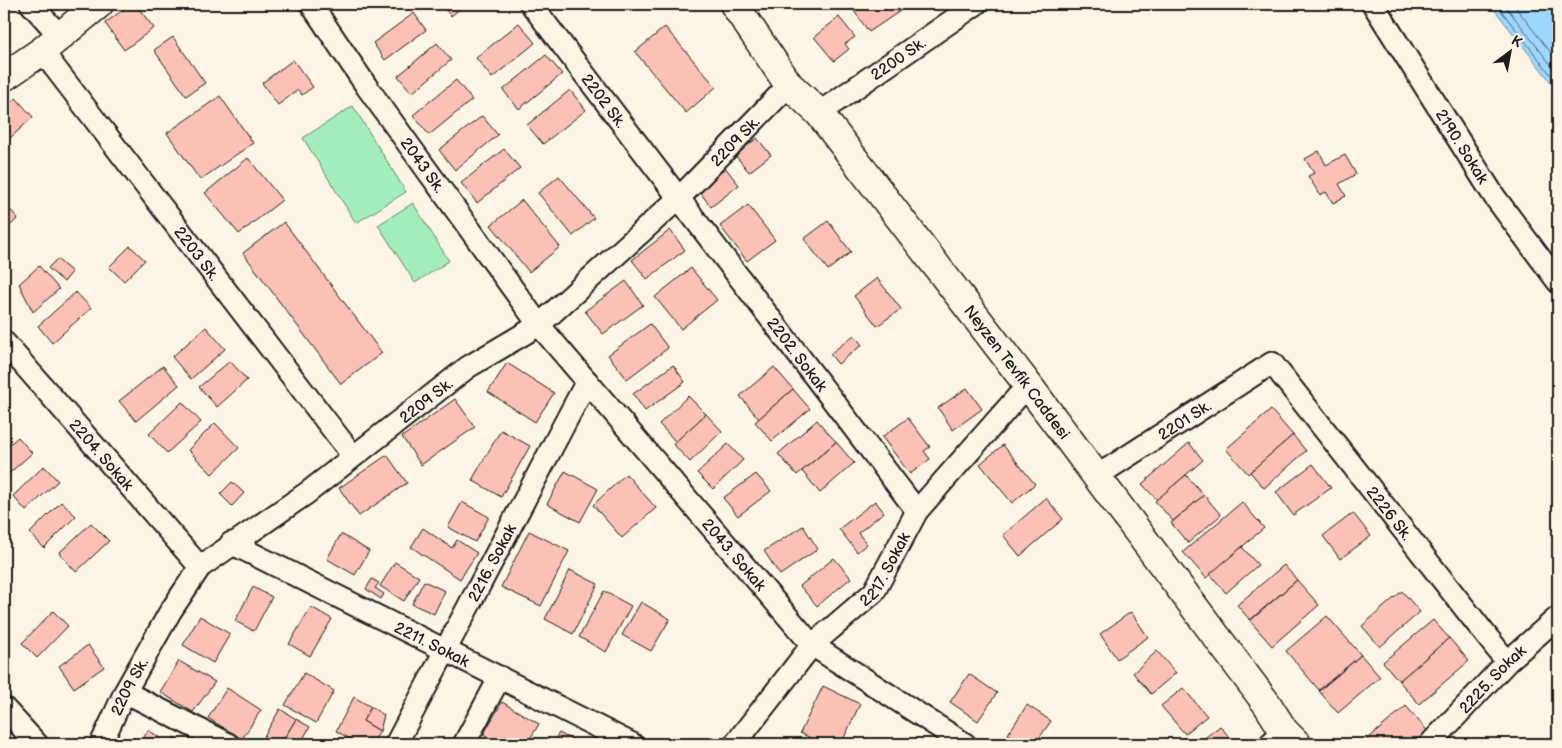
<svg xmlns="http://www.w3.org/2000/svg" width="1562" height="748" viewBox="0 0 1562 748" font-family="'Balsamiq Sans',sans-serif">
	<rect width="100%" height="100%" fill="#fcf5e5"/>
	<filter id="ink" filterUnits="userSpaceOnUse"><feTurbulence type="fractalNoise" baseFrequency=".02" numOctaves="2"/><feDisplacementMap in="SourceGraphic" scale="10" xChannelSelector="R" yChannelSelector="G"/><feConvolveMatrix kernelMatrix="1 2 1 2 8 2 1 2 1" color-interpolation-filters="sRGB"/></filter>
	<g filter="url(#ink)">
		<g fill="#a4eebd" stroke="#60856c">
			<polygon points="353,106 406,192 356,223 303,138"/>
			<polygon points="413,203 449,261 415,283 378,225"/>
		</g>
		<polygon fill="#9ed7fe" stroke="#6a8ca4" points="1490,4 1558,4 1558,91 1551,82"/>
		<g fill="none" stroke-linecap="round" stroke-linejoin="round">
			<g stroke="#506776" stroke-width="1">
				<polyline points="1496,4 1558,84"/>
				<polyline points="1504,4 1558,74"/>
				<polyline points="1513,4 1558,62"/>
			</g>
		</g>
		<g fill="#fbc0b6" stroke="#1c1c1c">
			<polygon points="131,4 135,4 154,28 124,50 105,23"/>
			<polygon points="440,4 466,4 451,16"/>
			<polygon points="849,4 895,4 900,11 869,32"/>
			<polygon points="414,13 426,30 385,60 373,43"/>
			<polygon points="839,17 855,37 845,44 849,49 834,61 814,37"/>
			<polygon points="519,23 535,43 492,78 476,58"/>
			<polygon points="665,27 716,87 686,113 635,52"/>
			<polygon points="173,37 205,83 186,96 154,50"/>
			<polygon points="437,43 451,60 412,93 398,76"/>
			<polygon points="546,55 562,74 519,109 503,90"/>
			<polygon points="293,60 313,87 302,95 298,90 278,105 262,83"/>
			<polygon points="456,80 472,100 429,135 413,115"/>
			<polygon points="570,90 586,110 543,144 527,125"/>
			<polygon points="220,96 253,143 200,180 167,133"/>
			<polygon points="16,98 33,117 9,139 4,133 4,109"/>
			<polygon points="482,116 498,135 455,170 439,150"/>
			<polygon points="757,138 771,155 749,172 735,155"/>
			<polygon points="504,149 520,168 477,203 461,183"/>
			<polygon points="1319,151 1326,165 1345,155 1356,174 1339,184 1346,196 1333,203 1326,192 1320,195 1308,176 1314,173 1305,159"/>
			<polygon points="248,158 282,200 239,234 205,193"/>
			<polygon points="724,166 739,185 711,207 696,187"/>
			<polygon points="559,176 594,218 573,236 538,193"/>
			<polygon points="522,200 560,247 529,272 491,225"/>
			<polygon points="4,203 18,218 4,232"/>
			<polygon points="748,205 775,240 747,261 720,226"/>
			<polygon points="828,221 851,252 828,270 804,239"/>
			<polygon points="284,222 382,353 341,384 243,253"/>
			<polygon points="670,230 685,250 647,279 632,260"/>
			<polygon points="130,246 145,260 124,281 109,267"/>
			<polygon points="57,259 72,272 64,282 48,268"/>
			<polygon points="39,266 59,289 33,312 19,284"/>
			<polygon points="691,268 717,300 681,329 655,297"/>
			<polygon points="877,278 901,309 877,326 854,296"/>
			<polygon points="626,281 643,305 603,334 585,311"/>
			<polygon points="76,292 91,308 52,343 38,326"/>
			<polygon points="650,324 668,348 627,379 608,355"/>
			<polygon points="206,327 225,349 191,379 172,357"/>
			<polygon points="854,335 862,345 838,364 830,354"/>
			<polygon points="230,361 247,380 217,407 199,387"/>
			<polygon points="507,363 554,393 535,422 488,392"/>
			<polygon points="673,365 685,382 645,411 633,394"/>
			<polygon points="163,366 179,385 136,421 119,401"/>
			<polygon points="774,367 793,389 759,419 740,396"/>
			<polygon points="967,388 982,409 953,430 938,408"/>
			<polygon points="793,389 810,409 772,441 755,422"/>
			<polygon points="688,396 706,414 676,442 659,424"/>
			<polygon points="455,399 475,427 421,465 402,437"/>
			<polygon points="182,402 201,422 167,453 149,434"/>
			<polygon points="1271,410 1293,435 1248,474 1226,449"/>
			<polygon points="706,414 722,431 690,462 673,444"/>
			<polygon points="908,418 930,447 924,451 930,459 910,474 882,437"/>
			<polygon points="817,420 836,442 797,475 778,454"/>
			<polygon points="215,423 239,448 212,474 188,450"/>
			<polygon points="501,430 530,446 501,497 472,480"/>
			<polygon points="1293,435 1306,451 1264,488 1250,472"/>
			<polygon points="18,437 32,453 4,478 4,449"/>
			<polygon points="836,442 854,463 820,493 802,471"/>
			<polygon points="1189,443 1203,460 1157,500 1142,484"/>
			<polygon points="728,444 743,460 713,489 697,473"/>
			<polygon points="1003,445 1035,484 1012,503 980,464"/>
			<polygon points="387,455 407,483 359,516 339,488"/>
			<polygon points="1313,464 1331,488 1293,515 1276,492"/>
			<polygon points="44,466 58,481 26,511 13,496"/>
			<polygon points="565,471 598,489 580,522 547,504"/>
			<polygon points="626,474 656,508 622,538 593,505"/>
			<polygon points="756,474 771,491 738,516 723,498"/>
			<polygon points="1186,475 1204,495 1173,521 1155,501"/>
			<polygon points="232,482 244,493 232,506 220,494"/>
			<polygon points="1204,495 1221,515 1188,543 1171,523"/>
			<polygon points="1046,498 1063,519 1020,556 1003,535"/>
			<polygon points="875,501 884,512 858,533 867,544 857,552 839,529"/>
			<polygon points="61,502 76,516 44,548 30,533"/>
			<polygon points="462,502 489,517 475,542 448,527"/>
			<polygon points="1242,502 1264,528 1206,578 1183,552"/>
			<polygon points="1353,513 1371,536 1340,559 1323,536"/>
			<polygon points="91,523 109,541 76,572 59,553"/>
			<polygon points="803,526 818,549 780,575 764,551"/>
			<polygon points="423,528 452,548 457,540 477,553 460,579 411,547"/>
			<polygon points="529,531 569,551 541,606 501,587"/>
			<polygon points="341,534 369,551 355,575 327,559"/>
			<polygon points="1242,547 1258,565 1226,593 1210,574"/>
			<polygon points="834,558 851,578 817,606 800,586"/>
			<polygon points="395,562 419,577 404,601 380,586"/>
			<polygon points="1284,565 1297,580 1250,620 1237,605"/>
			<polygon points="570,570 598,584 573,634 545,619"/>
			<polygon points="372,579 379,583 375,588 384,594 381,599 366,589"/>
			<polygon points="1297,580 1319,605 1272,646 1250,621"/>
			<polygon points="424,581 445,591 434,614 412,604"/>
			<polygon points="253,587 272,597 254,631 235,621"/>
			<polygon points="604,591 631,606 606,652 579,637"/>
			<polygon points="1402,591 1420,612 1380,647 1362,626"/>
			<polygon points="641,602 670,619 651,651 622,635"/>
			<polygon points="311,607 332,619 310,656 289,644"/>
			<polygon points="53,611 68,626 37,658 22,643"/>
			<polygon points="1131,612 1148,637 1117,659 1100,634"/>
			<polygon points="200,616 230,634 213,663 183,645"/>
			<polygon points="1327,616 1361,655 1319,690 1286,651"/>
			<polygon points="1433,620 1449,638 1399,681 1383,662"/>
			<polygon points="1449,638 1469,661 1419,704 1399,681"/>
			<polygon points="88,645 104,667 74,688 59,666"/>
			<polygon points="1157,651 1176,673 1151,694 1133,673"/>
			<polygon points="1361,655 1380,677 1338,713 1319,691"/>
			<polygon points="179,661 215,682 193,712 160,692"/>
			<polygon points="304,673 334,691 316,723 285,705"/>
			<polygon points="969,674 997,693 978,721 950,702"/>
			<polygon points="823,686 860,704 841,744 823,744 800,733"/>
			<polygon points="227,688 261,710 242,739 237,736 235,740 221,731 224,728 208,718"/>
			<polygon points="1183,688 1207,716 1185,734 1161,706"/>
			<polygon points="354,697 371,707 363,721 380,731 372,744 359,744 336,731"/>
			<polygon points="502,702 539,724 527,744 500,744 483,735"/>
			<polygon points="1027,705 1051,721 1035,744 1024,744 1008,734"/>
			<polygon points="1406,706 1429,733 1416,744 1362,744"/>
			<polygon points="371,707 384,715 380,731 363,721"/>
			<polygon points="280,709 296,719 281,744 260,743"/>
			<polygon points="296,719 310,727 300,744 281,744"/>
			<polygon points="1220,726 1235,744 1197,744"/>
			<polygon points="148,730 170,744 174,737 182,742 181,744 140,744"/>
			<polygon points="559,733 580,744 552,744"/>
		</g>
		<g fill="none" stroke-linecap="round" stroke-linejoin="round">
			<g stroke="#1c1c1c" stroke-width="25">
				<g id="street">
					<polyline points="31,4 60,36"/>
					<path id="s1" d="M311,4L367,87L539,325L812,645L965,744"/>
					<path id="s2" d="M531,4L917,511"/>
					<path id="s3" d="M1373,4L1494,196L1558,282"/>
					<path id="s4" d="M42,51L353,456"/>
					<path id="s5" d="M819,113L976,4"/>
					<path id="s6" d="M4,342L200,567"/>
					<path id="s7" d="M1097,476L1272,363L1507,662"/>
					<path id="s8" d="M231,543L632,744"/>
					<polyline points="125,692 228,744"/>
					<polyline points="4,708 37,744"/>
					<path id="s9" d="M101,744L125,692L170,612L200,567L307,493L468,367L539,325L680,197L789,85"/>
					<path id="s10" d="M396,744L587,381"/>
					<polyline points="464,744 500,677"/>
					<path id="s11" d="M735,744L812,645L874,592L917,511L1028,385"/>
					<polyline points="1270,744 1284,731"/>
					<path id="s12" d="M1430,744L1507,662L1558,617"/>
				</g>
			</g>
			<g stroke="#1c1c1c" stroke-width="31">
				<g id="secondary">
					<path id="s13" d="M734,4L789,85L819,113L1028,385L1267,704L1284,731L1297,744"/>
					<polyline points="4,77 42,51 99,4"/>
				</g>
			</g>
			<use href="#street" stroke="#fcf5e5" stroke-width="21"/>
			<use href="#secondary" stroke="#fcf5e5" stroke-width="28"/>
		</g>
	</g>
	<g text-anchor="middle" stroke-width="4" stroke-linejoin="round" paint-order="stroke">
		<g font-size="16" fill="#1c1c1c" stroke="#fcf5e5">
			<text dy="6" stroke="none"><textPath href="#s5" startOffset="96">2200 Sk.</textPath></text>
			<text dy="6" stroke="none"><textPath href="#s2" startOffset="121">2202 Sk.</textPath></text>
			<text dy="6" stroke="none"><textPath href="#s9" startOffset="889">2209 Sk.</textPath></text>
			<text dy="6" stroke="none"><textPath href="#s3" startOffset="168">2190. Sokak</textPath></text>
			<text dy="6" stroke="none"><textPath href="#s1" startOffset="196">2043 Sk.</textPath></text>
			<text dy="6" stroke="none"><textPath href="#s4" startOffset="255">2203 Sk.</textPath></text>
			<text dy="6" stroke="none"><textPath href="#s2" startOffset="440">2202. Sokak</textPath></text>
			<text dy="6" stroke="none"><textPath href="#s13" startOffset="465">Neyzen Tevfik Caddesi</textPath></text>
			<text dy="6" stroke="none"><textPath href="#s9" startOffset="484">2209 Sk.</textPath></text>
			<text dy="6" stroke="none"><textPath href="#s7" startOffset="104">2201 Sk.</textPath></text>
			<text dy="6" stroke="none"><textPath href="#s6" startOffset="149">2204. Sokak</textPath></text>
			<text dy="6" stroke="none"><textPath href="#s7" startOffset="399">2226 Sk.</textPath></text>
			<text dy="6" stroke="none"><textPath href="#s1" startOffset="695">2043. Sokak</textPath></text>
			<text dy="6" stroke="none"><textPath href="#s10" startOffset="205">2216. Sokak</textPath></text>
			<text dy="6" stroke="none"><textPath href="#s11" startOffset="232">2217. Sokak</textPath></text>
			<text dy="6" stroke="none"><textPath href="#s8" startOffset="225">2211. Sokak</textPath></text>
			<text dy="6" stroke="none"><textPath href="#s12" startOffset="90">2225. Sokak</textPath></text>
			<text dy="6" stroke="none"><textPath href="#s9" startOffset="64">2209 Sk.</textPath></text>
		</g>
	</g>
	<rect width="1562" height="748" fill="none" stroke="#fcf5e5" stroke-width="20"/>
	<rect x="10" y="10" width="1542" height="728" fill="none" stroke="#1c1c1c" stroke-width="2" filter="url(#ink)"/>
	<g transform="translate(1510 52) rotate(32)" stroke="#fcf5e5" stroke-width="4" paint-order="stroke">
	<path d="M0-4L9 19L0 12L-9 19Z" fill="#1c1c1c"/>
	<text y="-8" font-size="14" font-weight="bold" text-anchor="middle" fill="#1c1c1c">K</text>
	</g>
</svg>
